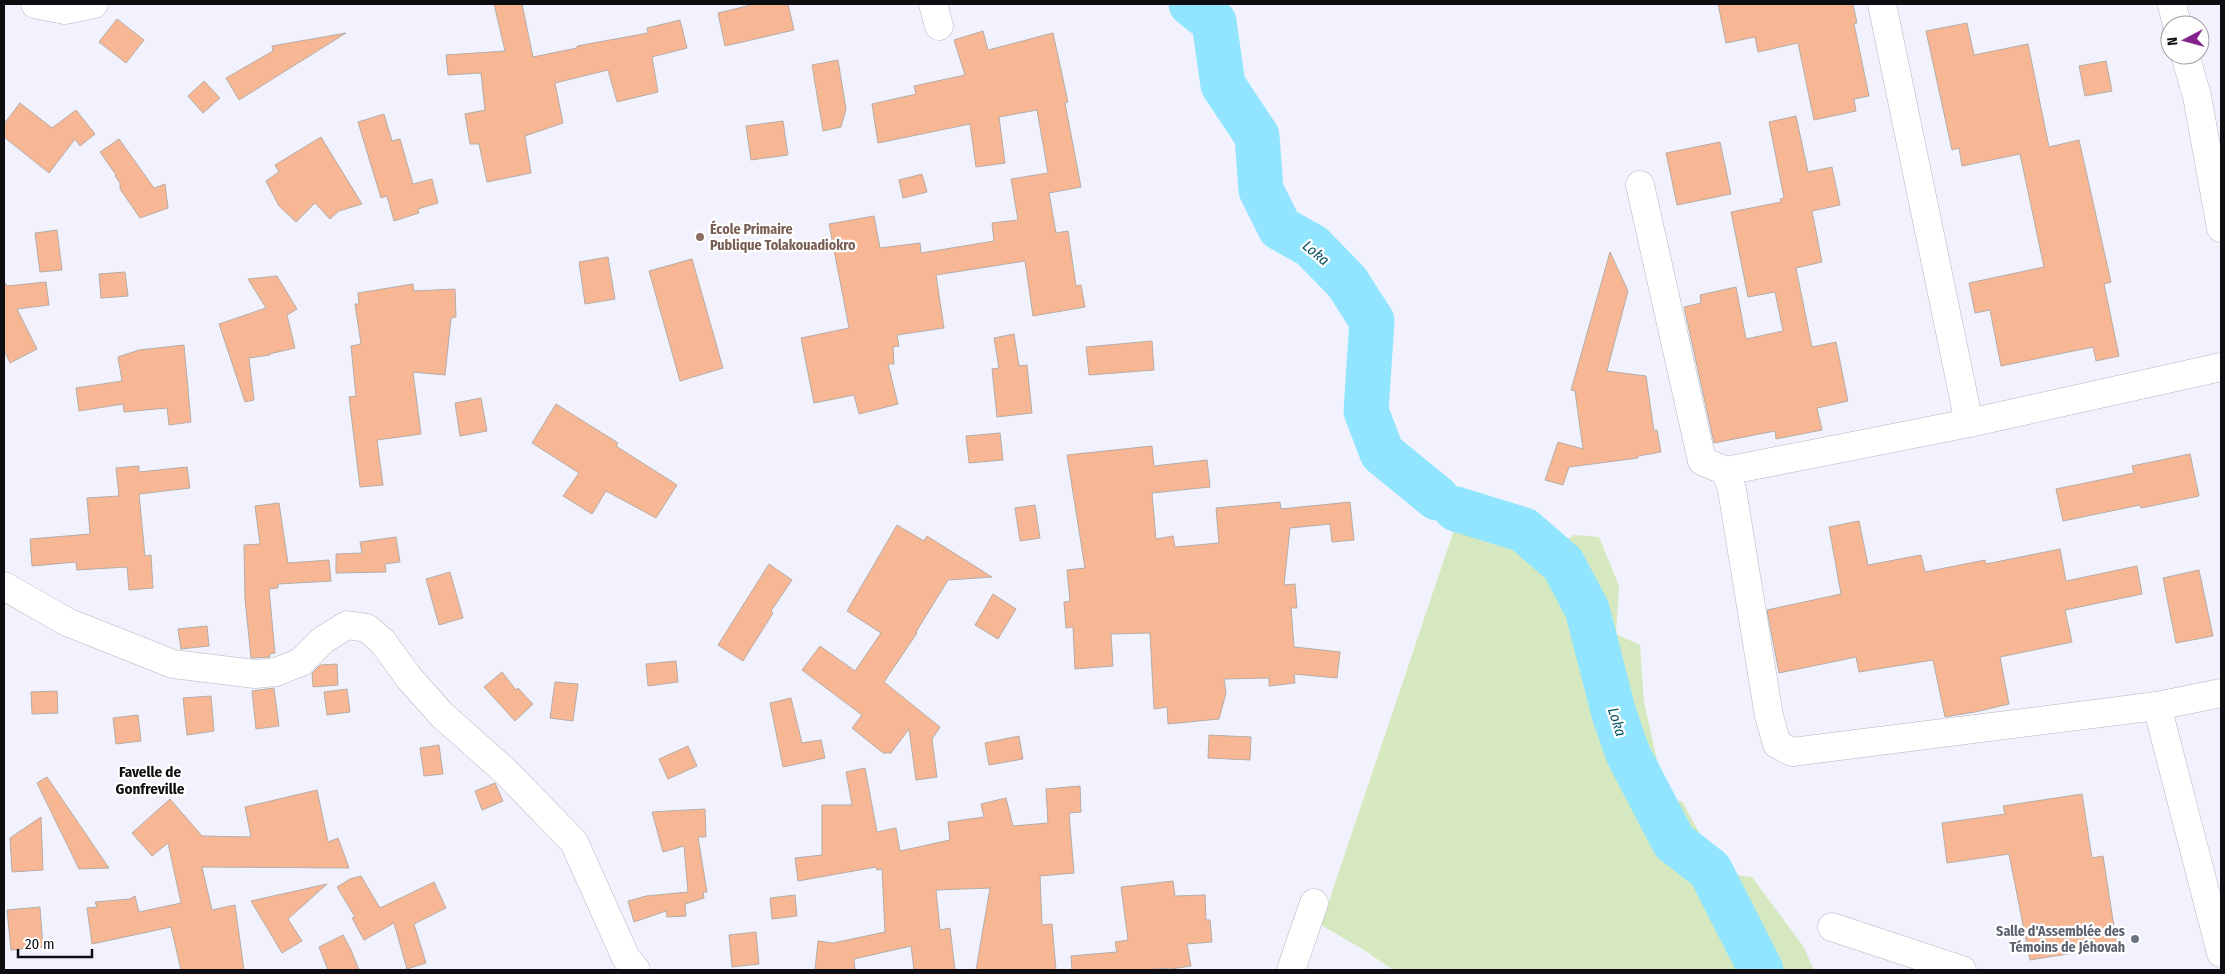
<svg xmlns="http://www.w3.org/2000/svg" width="2225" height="974" viewBox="0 0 2225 974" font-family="'Fira Sans Condensed',sans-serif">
	<rect width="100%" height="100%" fill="#f1f2fe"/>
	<polygon fill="#d5e8bf" points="1457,521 1500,533 1548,552 1574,535 1599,537 1619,586 1616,634 1640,645 1644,702 1666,800 1682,801 1721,873 1752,877 1803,946 1814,970 1393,970 1364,950 1321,925"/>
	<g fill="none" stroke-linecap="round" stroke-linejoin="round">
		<g stroke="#91e5fe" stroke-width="45">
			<polyline points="1191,4 1214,22 1223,85 1257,136 1261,190 1280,228 1312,246 1347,282 1372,321 1366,411 1382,453 1437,498"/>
			<polyline points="1456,509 1524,530 1563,564 1587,609 1614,714 1628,754 1674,842 1710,870 1761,970"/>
		</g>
	</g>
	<g fill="#f7b794" stroke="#b7aca6">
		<polygon points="494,4 522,4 533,57 577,48 577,46 648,33 647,28 680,20 687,48 652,57 658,92 617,102 608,70 555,83 563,123 525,136 531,173 487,182 479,144 470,144 465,114 485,110 481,73 448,75 446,55 505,51"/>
		<polygon points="755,4 788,4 794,30 725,46 718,13"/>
		<polygon points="1718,4 1853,4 1857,23 1854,24 1869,96 1854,99 1856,111 1814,120 1798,43 1758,52 1755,37 1726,43"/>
		<polygon points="117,19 144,40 126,63 99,42"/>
		<polygon points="1967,23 1974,55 2028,44 2049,147 2079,140 2111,282 2104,284 2119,356 2096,361 2093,347 2001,366 1990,310 1975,313 1969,283 2044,267 2020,154 1962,166 1959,148 1952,150 1926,31"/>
		<polygon points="983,31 988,50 1053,33 1068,102 1065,103 1081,187 1049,193 1056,233 1068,231 1076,286 1081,285 1085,307 1033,316 1025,261 936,275 944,328 897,335 899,346 893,347 894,364 888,364 898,404 859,414 854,395 814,403 801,338 849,328 829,224 874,216 880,248 920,243 921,253 994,241 992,223 1018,220 1011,179 1048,173 1037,110 999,117 1005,163 976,167 970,124 878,143 872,104 916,94 914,86 965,75 954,40"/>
		<polygon points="346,33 239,100 226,78 273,51 272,46"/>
		<polygon points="838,60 846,109 841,127 823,131 812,65"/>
		<polygon points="2106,61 2112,91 2085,96 2079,66"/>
		<polygon points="204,81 220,98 203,113 188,96"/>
		<polygon points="20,103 52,128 76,110 95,134 80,146 75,139 49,173 4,137 4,124"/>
		<polygon points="384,114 392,141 400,139 413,184 432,179 438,203 418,209 419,213 394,221 387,196 381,198 358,122"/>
		<polygon points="1796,116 1808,172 1832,167 1840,205 1812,211 1822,262 1796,268 1812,347 1836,342 1848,401 1817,408 1822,430 1776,439 1775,431 1714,443 1684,307 1701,303 1700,295 1736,287 1746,339 1783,331 1775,292 1748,297 1731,212 1781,202 1780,199 1784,198 1769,122"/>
		<polygon points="783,121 788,155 751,160 746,126"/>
		<polygon points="321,137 362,204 339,211 330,219 315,203 296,222 279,206 266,181 279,172 275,165"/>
		<polygon points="119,139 154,188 165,184 168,208 140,218 120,189 120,183 115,176 116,175 100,152"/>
		<polygon points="1720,142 1731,194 1677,205 1666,153"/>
		<polygon points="922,174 927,192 903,198 899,180"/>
		<polygon points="57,230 62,270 40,272 35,233"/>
		<polygon points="1610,252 1628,291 1607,371 1646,376 1654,431 1657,430 1661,452 1638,456 1638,458 1569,467 1563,485 1545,480 1558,442 1583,449 1575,391 1571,390"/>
		<polygon points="608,257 615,299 585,304 579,262"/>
		<polygon points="692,259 723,368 680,381 649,271"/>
		<polygon points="125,272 128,296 101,298 99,274"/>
		<polygon points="277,276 297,309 287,315 295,348 269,354 270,355 249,358 254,400 245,402 219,324 266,308 248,279"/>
		<polygon points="4,281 7,286 46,282 49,305 17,309 37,349 10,363 4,350"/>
		<polygon points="413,284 414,291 455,289 456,317 451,318 445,375 413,372 421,434 377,440 383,485 360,487 349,397 356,396 351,346 361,344 355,304 359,304 358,293"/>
		<polygon points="1014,334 1019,366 1027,365 1032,413 997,417 992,369 999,368 994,338"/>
		<polygon points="1152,341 1154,370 1089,375 1086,347"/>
		<polygon points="184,345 191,422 169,425 167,408 124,412 123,404 79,411 76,388 122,381 118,357 139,350"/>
		<polygon points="481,398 487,431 460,436 455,403"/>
		<polygon points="556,404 618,443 616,446 677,485 656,518 606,491 592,514 563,496 579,473 532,443"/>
		<polygon points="1000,433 1003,460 969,463 966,436"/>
		<polygon points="1152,446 1154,466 1207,460 1210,487 1152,493 1156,539 1173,536 1175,547 1219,543 1216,508 1280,502 1281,509 1350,502 1354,540 1332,542 1330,524 1290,528 1284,585 1295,584 1297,608 1291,608 1294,647 1340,652 1337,678 1294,674 1295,683 1269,686 1269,678 1224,679 1226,693 1219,719 1168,724 1167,707 1154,709 1150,633 1111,634 1113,666 1075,669 1073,627 1066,628 1064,602 1070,601 1067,570 1085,568 1067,455"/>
		<polygon points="2190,454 2199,496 2141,508 2140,505 2063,521 2056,489 2134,473 2132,466"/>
		<polygon points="139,466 139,472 187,467 190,488 139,494 145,556 151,555 153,588 129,590 127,567 77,570 76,562 32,566 30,539 90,534 87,498 119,496 116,468"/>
		<polygon points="279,503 288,563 329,560 331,581 278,584 278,588 269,589 275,653 270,654 270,657 251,658 245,599 244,545 260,544 255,506"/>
		<polygon points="1035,505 1040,538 1020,541 1015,508"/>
		<polygon points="1859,521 1868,565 1921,555 1925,572 1985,560 1986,564 2060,549 2066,581 2137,566 2142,594 2065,610 2072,642 2000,657 2009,704 1975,712 1945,717 1933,660 1859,672 1856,657 1779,673 1767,610 1841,594 1829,527"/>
		<polygon points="897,525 924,541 927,536 992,577 948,580 916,632 917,633 884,682 940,727 932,739 937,777 916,780 909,729 891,753 883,753 852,728 862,715 802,670 820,646 855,671 881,633 847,611"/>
		<polygon points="396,537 400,562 385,564 386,572 336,573 336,554 362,553 360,542"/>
		<polygon points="769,564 792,580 771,611 773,613 743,661 718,645"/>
		<polygon points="2199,570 2213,636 2176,643 2163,578"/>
		<polygon points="450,572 463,618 439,625 426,579"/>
		<polygon points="993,594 1016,609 998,639 975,625"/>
		<polygon points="207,626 209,646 181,649 178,629"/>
		<polygon points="676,661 678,682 648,686 646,664"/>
		<polygon points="337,664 338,685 313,687 312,673 320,665"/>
		<polygon points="502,672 516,690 518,688 533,704 515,721 484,687"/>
		<polygon points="555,682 578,684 573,721 550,718"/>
		<polygon points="274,688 279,726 256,729 252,691"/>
		<polygon points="347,689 350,712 327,715 324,692"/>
		<polygon points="57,691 58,713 32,714 31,692"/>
		<polygon points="211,696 214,731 187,735 183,698"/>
		<polygon points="791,698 802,743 821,740 825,758 783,767 770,703"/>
		<polygon points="138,715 141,741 116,744 113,718"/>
		<polygon points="1209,735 1251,737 1250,760 1208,758"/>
		<polygon points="1019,736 1023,759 989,765 985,743"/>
		<polygon points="439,745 443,774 424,776 420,748"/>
		<polygon points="688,746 697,766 668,779 659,759"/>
		<polygon points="865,768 877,832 896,828 900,851 950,840 948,822 984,817 981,804 1006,798 1013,826 1048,823 1046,789 1080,786 1081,812 1069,813 1074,873 1040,876 1042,925 1052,924 1056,970 976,970 990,888 936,890 940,930 950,928 955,970 914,970 911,946 854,959 855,970 815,970 818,941 833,943 885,932 882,869 877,870 876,867 798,881 795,858 822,855 822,805 852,805 846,772"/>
		<polygon points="47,777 109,868 79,869 37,783"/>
		<polygon points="495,783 503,801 482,810 475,791"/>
		<polygon points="317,790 328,842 338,838 349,868 202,867 212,910 235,905 244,970 181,970 171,927 92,944 87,908 97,907 95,902 130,899 135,896 139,912 181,903 168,843 152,856 132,833 170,799 202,836 251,837 245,807"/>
		<polygon points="2082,794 2092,858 2103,856 2117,946 2030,960 2009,854 1947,863 1942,823 2005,814 2003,806"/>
		<polygon points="705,809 706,837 698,837 707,892 703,892 704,898 685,904 686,916 667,917 666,911 634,922 628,901 646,896 688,892 684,846 663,852 652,812"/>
		<polygon points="41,817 43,870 12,872 10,838"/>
		<polygon points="361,876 380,908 434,882 446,908 414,924 426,963 407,969 394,923 364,940 352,918 355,917 337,887 350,879"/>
		<polygon points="1173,881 1175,896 1205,895 1206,920 1210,920 1212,942 1187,944 1191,966 1171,969 1170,968 1145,970 1072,970 1071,956 1117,952 1115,942 1128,940 1121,887"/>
		<polygon points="327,884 288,919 302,941 282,953 251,901"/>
		<polygon points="795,895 797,916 772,919 770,898"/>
		<polygon points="40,907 43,947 11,950 7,910"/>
		<polygon points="756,932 759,964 732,967 729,935"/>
		<polygon points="343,935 351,950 359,970 328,970 319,947"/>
	</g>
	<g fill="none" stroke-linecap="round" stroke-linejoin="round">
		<g stroke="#b5b6c1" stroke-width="29">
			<g id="minor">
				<polyline points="35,4 65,10 94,4"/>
				<polyline points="933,4 939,26"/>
				<polyline points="1882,4 1969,423"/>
				<polyline points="2172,4 2177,25"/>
				<polyline points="2185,55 2197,96 2221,228"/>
				<polyline points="1640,185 1702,461 1726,471 1969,423 2221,367"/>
				<polyline points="1726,471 1732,490 1769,716 1777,744 1792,752 2157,706 2221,693"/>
				<polyline points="4,586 67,622 173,664 255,674 276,672 301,662 323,640 347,625 367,628 383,642 409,678 442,715 505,771 574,842 626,958 636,970"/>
				<polyline points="2157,706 2221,953"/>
				<polyline points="1832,927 1962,970"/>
				<polyline points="1291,970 1314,903"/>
			</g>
		</g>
		<use href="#minor" stroke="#fff" stroke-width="28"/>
	</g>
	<circle fill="#8d6e63" stroke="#fff" stroke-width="2" cx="700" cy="237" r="5"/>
	<circle fill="#6b7280" stroke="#fff" stroke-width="2" cx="2135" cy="939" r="5"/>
	<g text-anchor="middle" stroke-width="4.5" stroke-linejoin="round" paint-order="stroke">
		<g font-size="14" font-weight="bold" fill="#785e54" stroke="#fff" text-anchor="start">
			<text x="710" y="234">École Primaire<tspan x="710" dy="16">Publique Tolakouadiokro</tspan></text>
		</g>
		<g font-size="14" font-weight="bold" fill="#5b616d" stroke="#fff" text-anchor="end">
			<text x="2125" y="936">Salle d'Assemblée des<tspan x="2125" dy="16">Témoins de Jéhovah</tspan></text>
		</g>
		<g font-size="15" font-style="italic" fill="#035061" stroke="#fff">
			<text transform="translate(1316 253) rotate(40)" y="5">Loka</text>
			<text transform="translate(1617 722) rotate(72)" y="5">Loka</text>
		</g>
		<g font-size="15" font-weight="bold" fill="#0e0e12" stroke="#fff">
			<text x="150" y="777">Favelle de<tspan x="150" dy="17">Gonfreville</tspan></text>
		</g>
	</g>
	<rect width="2225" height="974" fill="none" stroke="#0e0e12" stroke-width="10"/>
	<g transform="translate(2185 40) rotate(264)"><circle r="24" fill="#ffffff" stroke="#9f9fa0"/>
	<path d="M0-4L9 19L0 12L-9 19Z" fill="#83228c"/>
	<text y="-8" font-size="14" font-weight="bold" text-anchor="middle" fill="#0e0e12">N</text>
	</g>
	<path d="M18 949v8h74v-8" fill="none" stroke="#0e0e12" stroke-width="2.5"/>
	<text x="25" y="949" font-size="15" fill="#0e0e12" stroke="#ffffff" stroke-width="4" paint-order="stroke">20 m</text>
</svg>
